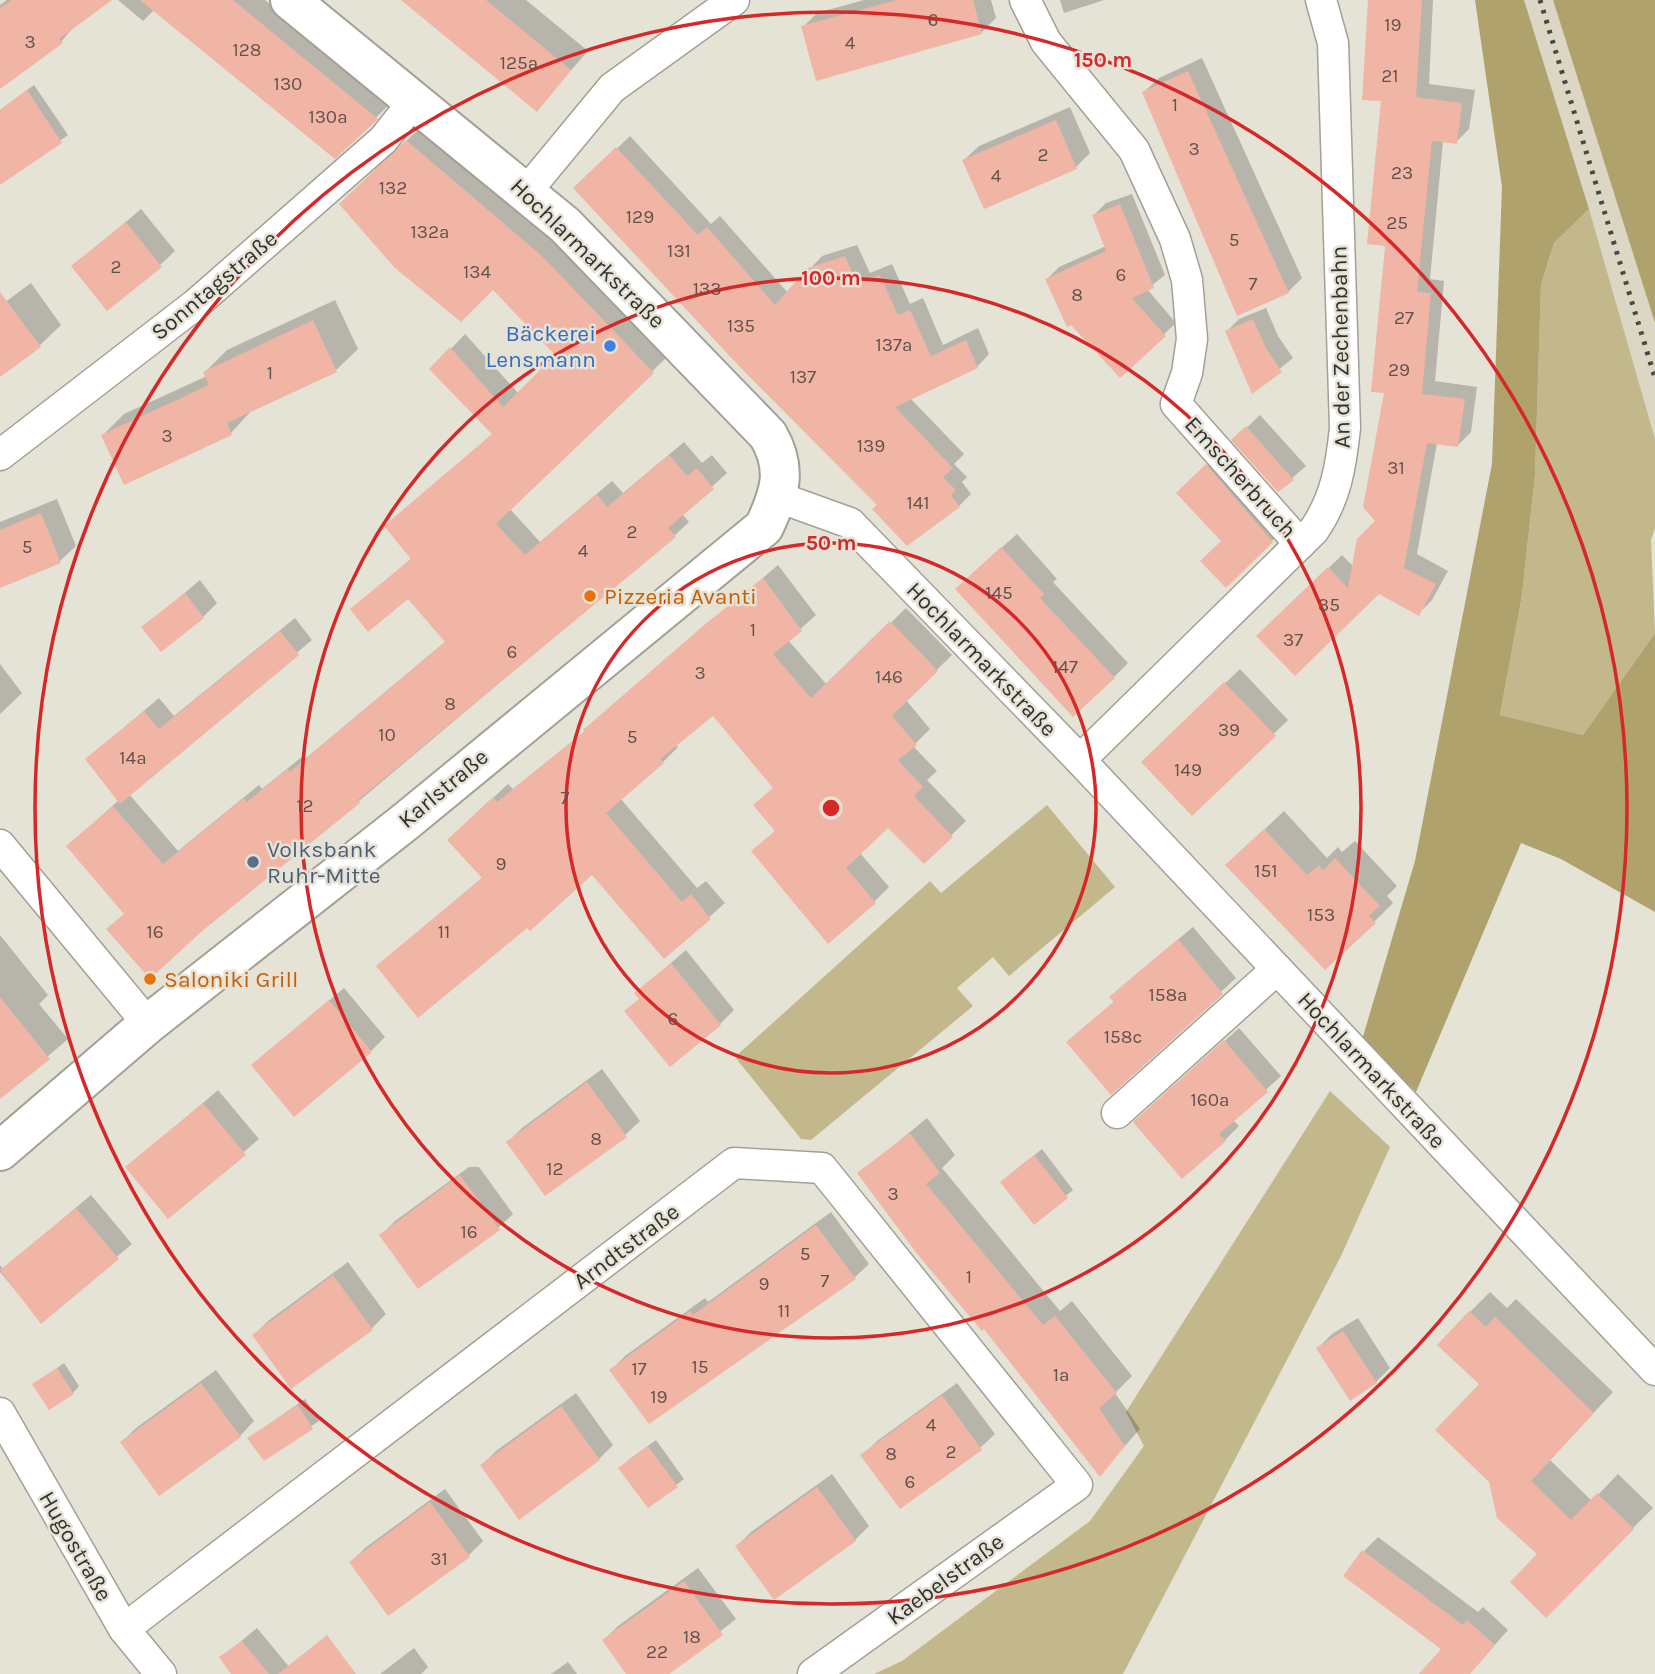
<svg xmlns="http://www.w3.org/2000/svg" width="1655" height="1674" viewBox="0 0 1655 1674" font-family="Karla,sans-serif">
	<rect width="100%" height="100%" fill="#e5e2d6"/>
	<polygon fill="#dcd7c5" points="1524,0 1553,0 1655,323 1655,439"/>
	<g fill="#c3b78c">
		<polygon points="1589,209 1655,439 1655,528 1651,540 1655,633 1583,735 1500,715 1522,595 1535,475 1541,284 1554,243"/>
		<polygon points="1047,805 1115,887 1009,976 993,957 957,988 973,1006 811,1140 801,1139 735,1057 930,881 941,893"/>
		<polygon points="1330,1091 1390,1147 1341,1256 1123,1674 874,1674 902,1661 1090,1521 1144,1446 1126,1412"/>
	</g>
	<g fill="#b0a26d">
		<polygon points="1475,0 1524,0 1589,209 1554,243 1541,284 1535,475 1522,595 1500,715 1583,735 1655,633 1655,912 1561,859 1521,843 1416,1092 1362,1040 1415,861 1492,464 1502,187"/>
		<polygon points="1553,0 1655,0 1655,323"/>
	</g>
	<g fill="#0003">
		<polygon points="7,0 109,0 76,24 61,42 0,76 0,5"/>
		<polygon points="118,0 265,0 392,102 335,157 154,10 143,21"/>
		<polygon points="404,0 526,0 588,51 537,109"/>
		<polygon points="864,0 991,0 996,18 981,33 803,27 817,13"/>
		<polygon points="1060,0 1104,0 1064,13"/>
		<polygon points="1370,0 1433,0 1429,84 1475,90 1469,129 1456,142 1443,141 1430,279 1444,281 1435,381 1477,387 1471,432 1457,446 1437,443 1417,554 1448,571 1432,600 1419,613 1379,592 1259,636 1342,555 1354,567 1378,521 1386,392 1387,244 1383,99"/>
		<polygon points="1202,58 1302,278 1288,292 1144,92 1159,78"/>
		<polygon points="34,85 68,135 0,183 0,110"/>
		<polygon points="1070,107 1090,153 1076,167 964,160 979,146"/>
		<polygon points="421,127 557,243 667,357 510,509 540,542 612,481 623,493 684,442 702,463 712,455 727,473 682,514 689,522 674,536 359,801 109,929 125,913 68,846 119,800 87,759 159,698 174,716 295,618 312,640 129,794 178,851 259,785 262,789 303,756 305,759 446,641 409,597 352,609 412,558 494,433 432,369 465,334 519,394 558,355 493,287 356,189"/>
		<polygon points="630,136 711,224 720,216 788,293 822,256 857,245 870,273 892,264 910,304 923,298 943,345 978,328 989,354 977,367 910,398 964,454 954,464 967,477 962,482 971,494 959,506 879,505 576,188"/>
		<polygon points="1132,194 1165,275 1147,289 1176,323 1120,375 1072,323 1047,279 1059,267 1106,246 1094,215 1106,203"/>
		<polygon points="141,209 175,251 160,265 74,266"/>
		<polygon points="31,283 61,325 39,346 0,375 0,306"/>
		<polygon points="335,300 358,349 336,370 252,410 231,433 125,483 103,435 124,414 207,376 205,372 227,350"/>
		<polygon points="1266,308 1278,336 1293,358 1252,391 1227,331 1239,319"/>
		<polygon points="1260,415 1306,466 1278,490 1234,440"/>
		<polygon points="1214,459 1279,534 1226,585 1223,541 1178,493"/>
		<polygon points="57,499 76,546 60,561 0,586 0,522"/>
		<polygon points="1017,534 1057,579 1053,582 1128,663 1114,677 971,575"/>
		<polygon points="778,565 816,615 788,640 827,685 906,608 952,655 906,700 930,729 913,746 937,771 927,780 966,821 924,862 888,825 860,853 889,887 874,902 754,851 776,830 775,787 713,714 675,744 678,747 663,762 620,798 697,888 706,881 725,903 664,957 592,872 527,925 378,966 483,877 464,825 508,784 513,789 585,731"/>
		<polygon points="200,580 217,603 203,617 144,627"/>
		<polygon points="0,664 22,693 0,714"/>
		<polygon points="1240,669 1288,720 1192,813 1158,748"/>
		<polygon points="1284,811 1327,858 1338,847 1342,852 1355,841 1397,886 1387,896 1393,903 1374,922 1247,846"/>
		<polygon points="1193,927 1236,978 1111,1093 1083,1028 1115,1001 1126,983"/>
		<polygon points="0,935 48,995 39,1004 68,1039 0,1097"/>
		<polygon points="686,950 734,1010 720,1024 640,998 636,993"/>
		<polygon points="344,988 385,1037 371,1051 253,1065"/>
		<polygon points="1239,1028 1281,1076 1233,1120 1239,1126 1225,1140 1150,1108"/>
		<polygon points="602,1069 640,1121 625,1135 508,1142 522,1128"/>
		<polygon points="218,1090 259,1139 169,1216 128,1167"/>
		<polygon points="927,1118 955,1155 942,1168 1060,1311 1072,1301 1132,1376 1115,1393 1140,1429 1100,1474 860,1173"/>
		<polygon points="1042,1149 1073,1190 1034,1222 1009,1175"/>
		<polygon points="469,1167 479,1167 513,1214 498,1228 381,1235 395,1221"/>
		<polygon points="91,1195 132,1244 41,1321 0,1272 0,1265 3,1269"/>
		<polygon points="831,1212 869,1264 854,1278 611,1370 625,1356 705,1298 708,1302"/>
		<polygon points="348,1262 386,1314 372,1328 291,1387 254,1335 268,1321"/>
		<polygon points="1490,1292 1507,1308 1516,1299 1613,1392 1550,1460 1592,1501 1618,1474 1653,1508 1546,1615 1539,1554 1482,1384 1470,1312"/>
		<polygon points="1358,1318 1390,1368 1376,1382 1318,1348 1332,1334"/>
		<polygon points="64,1363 79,1386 73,1393 35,1384"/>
		<polygon points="216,1370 254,1421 240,1436 160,1494 122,1442 136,1428"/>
		<polygon points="957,1383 995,1434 980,1448 863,1455 877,1441"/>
		<polygon points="576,1393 613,1445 599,1459 520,1517 482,1465 496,1451"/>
		<polygon points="305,1399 319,1421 264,1458 249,1438"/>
		<polygon points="656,1440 684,1479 648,1506 627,1461"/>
		<polygon points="832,1474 869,1526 855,1540 737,1546 751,1532"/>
		<polygon points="445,1489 483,1541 469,1555 351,1562 365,1548"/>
		<polygon points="1378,1537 1478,1612 1483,1607 1508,1630 1469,1674 1426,1674 1443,1649 1364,1551"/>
		<polygon points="698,1568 736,1619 666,1674 628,1674 604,1640 618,1626"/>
		<polygon points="257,1628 295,1674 233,1674 221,1658"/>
		<polygon points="414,1648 428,1667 421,1674 380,1674"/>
		<polygon points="568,1662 577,1674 551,1674"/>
	</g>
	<g fill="#f0b5a5">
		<polygon points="12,0 112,0 59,39 63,43 0,89 0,8"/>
		<polygon points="140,0 233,0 378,119 335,159"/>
		<polygon points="401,0 486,0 571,70 537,112"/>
		<polygon points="897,0 973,0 982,34 816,81 801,26"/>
		<polygon points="1368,0 1422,0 1416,97 1462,103 1457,144 1432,141 1417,292 1431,293 1422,394 1465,399 1458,447 1427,443 1404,568 1436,584 1419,616 1379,594 1295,676 1256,636 1328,567 1348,588 1357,539 1375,521 1363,507 1384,393 1371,392 1385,246 1367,244 1381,101 1362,100"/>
		<polygon points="1188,71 1289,293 1237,316 1142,92"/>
		<polygon points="27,90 62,143 0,185 0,110"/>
		<polygon points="1056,120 1077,169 984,209 962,160"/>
		<polygon points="406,140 543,257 654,373 496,524 525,555 597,494 607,507 669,455 687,476 697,468 714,489 668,528 676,537 358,800 360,803 201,932 150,979 106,929 124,914 66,846 113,806 163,864 244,798 247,802 287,769 290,772 445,642 408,599 368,632 350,609 411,559 384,526 492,434 429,369 450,347 503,407 555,355 493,290 461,322 395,268 339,204"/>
		<polygon points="616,147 698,235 707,227 775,305 808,268 845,256 857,284 880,275 898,315 910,310 931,356 966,340 978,368 895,407 953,468 943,477 956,490 951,495 960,507 907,546 872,509 877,505 738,365 573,188"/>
		<polygon points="1120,204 1154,288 1132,298 1166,336 1120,378 1071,325 1067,327 1045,279 1106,251 1092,215"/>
		<polygon points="126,222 162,267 107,311 71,266"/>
		<polygon points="0,292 41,347 0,377"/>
		<polygon points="1253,319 1266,348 1282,372 1252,394 1225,331"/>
		<polygon points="313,320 337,372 227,423 232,435 124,485 101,435 209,385 203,372"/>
		<polygon points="1246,426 1294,480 1278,492 1231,440"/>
		<polygon points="1206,464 1273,542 1226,588 1200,561 1221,541 1176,493"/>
		<polygon points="41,513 61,563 0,588 0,530"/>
		<polygon points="1001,547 1044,594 1040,598 1115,678 1073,717 955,589"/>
		<polygon points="763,578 802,631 773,654 811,698 890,621 938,671 892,716 917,745 898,760 923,787 914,796 953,837 924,864 888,828 846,868 876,903 828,944 751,851 775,831 753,805 773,788 713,716 660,759 664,763 606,813 682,902 691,894 711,919 664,959 592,875 530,931 527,928 418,1018 376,966 482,878 447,840 493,797 497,802 584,732 583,730 703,626"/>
		<polygon points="185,593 204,618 161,652 141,627"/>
		<polygon points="280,631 299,655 120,804 85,759 144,711 159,729"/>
		<polygon points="1224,682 1276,736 1192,816 1141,762"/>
		<polygon points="1264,829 1307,875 1319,865 1323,870 1335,858 1380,906 1369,916 1376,923 1325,970 1225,865"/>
		<polygon points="1178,939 1223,994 1111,1095 1066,1042 1114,1002 1109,997"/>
		<polygon points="671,963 721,1025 670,1067 624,1011 639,999 634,993"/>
		<polygon points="0,997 50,1059 0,1099"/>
		<polygon points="329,1000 372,1052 294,1117 251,1065"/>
		<polygon points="1224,1040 1268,1092 1219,1134 1226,1141 1182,1179 1133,1122"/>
		<polygon points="587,1082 627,1137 545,1196 506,1142"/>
		<polygon points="203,1103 246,1155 168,1219 125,1167"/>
		<polygon points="910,1133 940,1173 926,1184 1043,1325 1055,1316 1117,1393 1099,1408 1125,1446 1100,1477 984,1329 982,1331 918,1255 857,1173"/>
		<polygon points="1034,1155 1068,1198 1034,1225 1000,1182"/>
		<polygon points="460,1175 500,1230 418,1289 379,1235"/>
		<polygon points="76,1208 119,1259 41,1324 0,1270"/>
		<polygon points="816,1225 856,1279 649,1424 609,1370 690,1311 693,1315"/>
		<polygon points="333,1275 373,1330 291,1389 252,1335"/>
		<polygon points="1469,1311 1486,1327 1495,1317 1594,1413 1531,1481 1571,1520 1597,1493 1634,1529 1546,1618 1510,1582 1537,1554 1497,1518 1489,1482 1435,1430 1479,1384 1437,1345"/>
		<polygon points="1343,1331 1377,1383 1350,1401 1316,1348"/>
		<polygon points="57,1368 74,1394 49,1410 32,1384"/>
		<polygon points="201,1383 241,1437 159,1496 120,1442"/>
		<polygon points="942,1395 982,1450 900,1509 860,1455"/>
		<polygon points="298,1405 313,1429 264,1461 247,1438"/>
		<polygon points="561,1406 600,1460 519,1520 480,1465"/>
		<polygon points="648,1446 678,1487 648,1508 618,1468"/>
		<polygon points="817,1487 856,1541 774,1600 735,1546"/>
		<polygon points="430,1502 470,1557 388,1616 349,1562"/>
		<polygon points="1362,1550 1463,1625 1467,1620 1495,1645 1470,1674 1419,1674 1441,1649 1343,1576"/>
		<polygon points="684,1581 723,1635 669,1674 626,1674 602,1640"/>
		<polygon points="327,1635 356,1674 278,1674"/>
		<polygon points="242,1641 269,1674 231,1674 219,1657"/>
	</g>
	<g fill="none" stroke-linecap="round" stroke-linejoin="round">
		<g stroke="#a3a095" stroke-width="33">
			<g id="street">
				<polyline points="1025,0 1046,42 1134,150 1175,239 1187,280 1192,339 1187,373 1176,404 1300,544"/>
				<polyline points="526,192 612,88 734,0"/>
				<polyline points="0,455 196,304 383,140 414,101"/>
				<polyline points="778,497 850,523 1080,760 1655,1370"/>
				<path d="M1080,760L1314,530C1336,498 1341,466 1345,428L1333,43L1321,0"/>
				<polyline points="0,845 148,1024"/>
				<polyline points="1117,1113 1277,969"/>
				<polyline points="0,1413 124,1629 161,1674"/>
				<polyline points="124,1629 734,1163 822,1168 1077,1485 813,1674"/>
			</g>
		</g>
		<g stroke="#a3a095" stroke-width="42">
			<path id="secondary" d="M0,1151L148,1024L405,822L764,527C780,493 788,469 768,435L565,225L290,0"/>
		</g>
		<use href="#street" stroke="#fff" stroke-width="30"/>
		<use href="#secondary" stroke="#fff" stroke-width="38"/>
		<polyline stroke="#494843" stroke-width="5" stroke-dasharray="3.5 7" stroke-linecap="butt" points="1540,0 1655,378"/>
	</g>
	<g fill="none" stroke="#d62828" stroke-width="3.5">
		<circle cx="831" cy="808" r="265"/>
		<circle cx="831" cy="808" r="530"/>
		<circle cx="831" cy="808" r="796"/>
	</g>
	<circle fill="#3f7fe0" stroke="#e5e2d6" stroke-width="2.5" cx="610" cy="346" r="7"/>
	<g fill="#e8710a" stroke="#e5e2d6" stroke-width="2.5">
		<circle cx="590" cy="596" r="7"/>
		<circle cx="150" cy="979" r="7"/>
	</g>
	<circle fill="#5c6f8a" stroke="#e5e2d6" stroke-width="2.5" cx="253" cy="862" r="7"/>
	<g text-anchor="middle" stroke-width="5" stroke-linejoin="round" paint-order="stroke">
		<g font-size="19" fill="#62524b">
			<text x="933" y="26">6</text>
			<text x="1393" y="31">19</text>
			<text x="30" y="48">3</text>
			<text x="850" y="49">4</text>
			<text x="247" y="56">128</text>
			<text x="519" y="69">125a</text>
			<text x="1390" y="82">21</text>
			<text x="288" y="90">130</text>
			<text x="1175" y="111">1</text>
			<text x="328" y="123">130a</text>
			<text x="1194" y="155">3</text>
			<text x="1043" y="161">2</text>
			<text x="1402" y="179">23</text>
			<text x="996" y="182">4</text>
			<text x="393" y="194">132</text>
			<text x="640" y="223">129</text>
			<text x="1397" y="229">25</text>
			<text x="430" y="238">132a</text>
			<text x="1234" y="246">5</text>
			<text x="679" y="257">131</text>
			<text x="116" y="273">2</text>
			<text x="477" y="278">134</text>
			<text x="1121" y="281">6</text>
			<text x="1253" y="290">7</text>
			<text x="707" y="295">133</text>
			<text x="1077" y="301">8</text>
			<text x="1404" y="324">27</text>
			<text x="741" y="332">135</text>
			<text x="894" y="351">137a</text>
			<text x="1399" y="376">29</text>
			<text x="270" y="379">1</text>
			<text x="803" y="383">137</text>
			<text x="167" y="442">3</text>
			<text x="871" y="452">139</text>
			<text x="1396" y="474">31</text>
			<text x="918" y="509">141</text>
			<text x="632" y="538">2</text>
			<text x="27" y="553">5</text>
			<text x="583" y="557">4</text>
			<text x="999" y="599">145</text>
			<text x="1329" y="611">35</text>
			<text x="753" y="636">1</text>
			<text x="1293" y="646">37</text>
			<text x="512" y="658">6</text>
			<text x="1065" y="673">147</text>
			<text x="700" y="679">3</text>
			<text x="889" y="683">146</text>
			<text x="450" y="710">8</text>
			<text x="1229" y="736">39</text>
			<text x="387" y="741">10</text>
			<text x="632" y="743">5</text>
			<text x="133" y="764">14a</text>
			<text x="1188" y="776">149</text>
			<text x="565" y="804">7</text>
			<text x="305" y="812">12</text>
			<text x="501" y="870">9</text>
			<text x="1266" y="877">151</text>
			<text x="1321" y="921">153</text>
			<text x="155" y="938">16</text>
			<text x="444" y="938">11</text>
			<text x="1168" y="1001">158a</text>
			<text x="673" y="1025">6</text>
			<text x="1123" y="1043">158c</text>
			<text x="1210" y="1106">160a</text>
			<text x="596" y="1145">8</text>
			<text x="555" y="1175">12</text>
			<text x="893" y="1200">3</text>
			<text x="469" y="1238">16</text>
			<text x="805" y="1260">5</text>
			<text x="969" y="1283">1</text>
			<text x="825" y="1287">7</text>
			<text x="764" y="1290">9</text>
			<text x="784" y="1317">11</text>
			<text x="700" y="1373">15</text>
			<text x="639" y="1375">17</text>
			<text x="1061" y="1381">1a</text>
			<text x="659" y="1403">19</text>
			<text x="931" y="1431">4</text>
			<text x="951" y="1458">2</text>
			<text x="891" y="1460">8</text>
			<text x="910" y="1488">6</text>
			<text x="439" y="1565">31</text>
			<text x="692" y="1643">18</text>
			<text x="657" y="1658">22</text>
		</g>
		<g font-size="23" fill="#32312d" stroke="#e5e2d6">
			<text transform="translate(588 253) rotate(44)" y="8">Hochlarmarkstraße</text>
			<text transform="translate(214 285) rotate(-40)" y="8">Sonntagstraße</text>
			<text transform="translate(1340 347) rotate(-91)" y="8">An der Zechenbahn</text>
			<text transform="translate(1241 477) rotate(48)" y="8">Emscherbruch</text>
			<text transform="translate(982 659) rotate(46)" y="8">Hochlarmarkstraße</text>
			<text transform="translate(443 788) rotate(-40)" y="8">Karlstraße</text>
			<text transform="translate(1372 1070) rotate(47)" y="8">Hochlarmarkstraße</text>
			<text transform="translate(626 1246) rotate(-37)" y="8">Arndtstraße</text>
			<text transform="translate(76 1546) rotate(60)" y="8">Hugostraße</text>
			<text transform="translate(945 1579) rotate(-36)" y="8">Kaebelstraße</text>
		</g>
		<g font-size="23" fill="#366cbe" stroke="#e5e2d6" text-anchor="end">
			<text x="596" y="341">Bäckerei<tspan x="596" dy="26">Lensmann</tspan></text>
		</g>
		<g font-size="23" fill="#c56008" stroke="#e5e2d6" text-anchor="start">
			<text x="604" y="604">Pizzeria Avanti</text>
			<text x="164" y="987">Saloniki Grill</text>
		</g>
		<g font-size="23" fill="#4e5e75" stroke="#e5e2d6" text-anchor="start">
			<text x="267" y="857">Volksbank<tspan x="267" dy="26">Ruhr-Mitte</tspan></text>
		</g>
	</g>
	<circle cx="831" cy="808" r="10" fill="#d62828" stroke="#e5e2d6" stroke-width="3.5"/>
	<g font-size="21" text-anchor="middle" font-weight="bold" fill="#d62828" stroke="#e5e2d6" stroke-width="5" stroke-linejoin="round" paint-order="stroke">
		<text x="1103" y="67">150 m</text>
		<text x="831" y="285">100 m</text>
		<text x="831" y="550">50 m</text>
	</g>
</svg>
